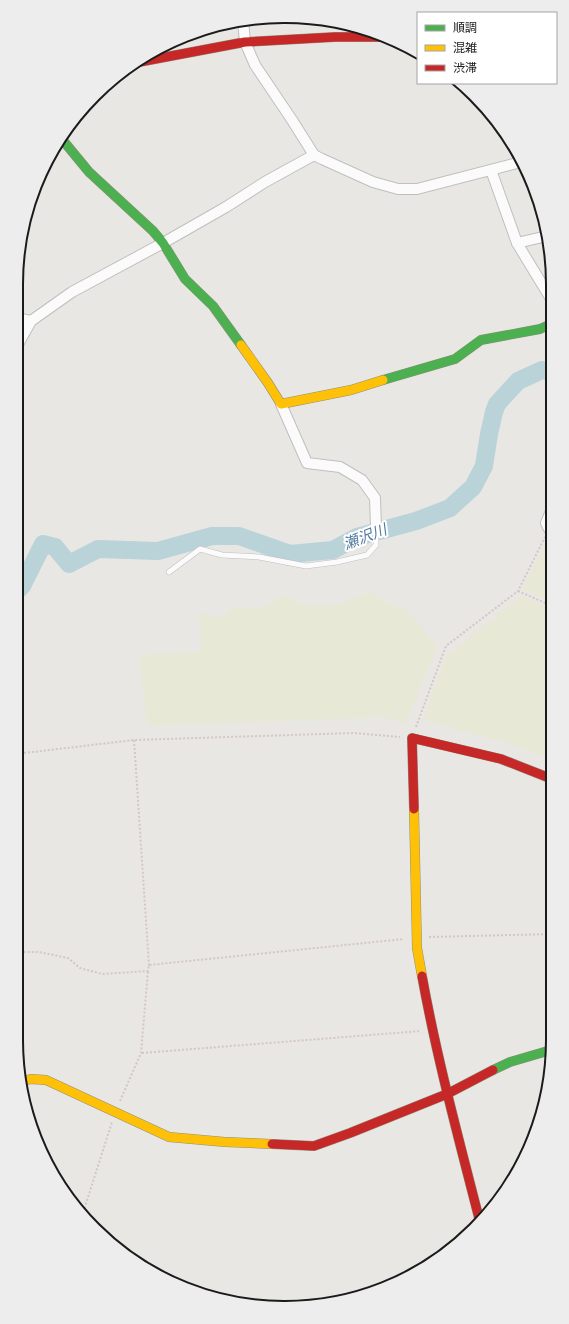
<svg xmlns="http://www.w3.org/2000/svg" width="569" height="1324" viewBox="0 0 569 1324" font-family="'Fira Sans Condensed','Noto Sans JP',sans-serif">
	<rect width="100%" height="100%" fill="#e9e7e3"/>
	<g fill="#e8e8d7">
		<polygon points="552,532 552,602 522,589"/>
		<polygon points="372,592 385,602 408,611 438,647 405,724 384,717 147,726 139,655 201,651 199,613 221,618 232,608 261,608 282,595 306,606 334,605"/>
		<polygon points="521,596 552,610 552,760 510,744 423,720 446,656"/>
	</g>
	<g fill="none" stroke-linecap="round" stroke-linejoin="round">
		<polyline stroke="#b9d3d9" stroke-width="18" points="16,592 22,586 43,544 55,547 69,564 98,549 158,551 212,536 239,536 290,554 333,550 357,537 416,521 450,508 473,487 484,466 489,434 494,412 497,404 518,381 542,370 551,372"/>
		<g stroke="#c0bfbe" stroke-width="6">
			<polyline id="lane" points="169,572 200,549 222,555 259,557 306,566 337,562 367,555 376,545 376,527"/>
		</g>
		<g stroke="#c0bfbe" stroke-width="12">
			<g id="street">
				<polyline points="243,20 245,42 255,65 292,120 314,155 322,159 373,182 398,189 417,189 521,162"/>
				<polyline points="491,170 517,243 551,299"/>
				<polyline points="517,243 547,236"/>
				<polyline points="16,318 31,321"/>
				<polyline points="16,348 31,321 72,292 163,243 226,207 265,182 314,155"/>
				<polyline points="281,404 307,463 340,467 362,480 375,498 376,527"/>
				<polyline points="549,529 546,523 551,511"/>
			</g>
		</g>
		<g stroke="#8f907e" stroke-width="10">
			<g id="fast">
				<polyline points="61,138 89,172 153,231 163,243 185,279 213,306 241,345"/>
				<polyline points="383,380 455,359 481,340 540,329 551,324"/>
				<polyline points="493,1070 510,1062 551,1050"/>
			</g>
		</g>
		<g stroke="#8f907e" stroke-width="10">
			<g id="slow">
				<polyline points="241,345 268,383 281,404 351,390 383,380"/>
				<polyline points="414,809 417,948 422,976"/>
				<polyline points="23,1081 31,1079 46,1080 169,1137 225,1142 272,1144"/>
			</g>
		</g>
		<g stroke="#8f907e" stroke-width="10">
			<g id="jam">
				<polyline points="134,63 245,42 335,37 383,37"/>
				<polyline points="414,809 412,738 501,759 552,779"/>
				<path d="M422,976C437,1059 459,1140 480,1222"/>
				<polyline points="272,1144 314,1146 350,1133 447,1094 493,1070"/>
			</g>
		</g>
		<g stroke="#d3c7c6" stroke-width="2" stroke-dasharray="2 2" stroke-linecap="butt">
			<polyline points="518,591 552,606"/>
			<polyline points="416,727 446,646 518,591 545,537"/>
			<polyline points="134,740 149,966"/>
			<polyline points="16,754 134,740 354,733 400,737"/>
			<polyline points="429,937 553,934"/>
			<polyline points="16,954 23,952 39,952 68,958 80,968 102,974 148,971 149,965 404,939"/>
			<polyline points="142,1053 421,1031"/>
			<polyline points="120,1101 141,1053 148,971"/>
			<polyline points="82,1216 112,1122"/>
			<polyline points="406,1277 449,1247"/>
			<polyline points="263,1306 355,1294 379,1287"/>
		</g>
		<use href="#lane" stroke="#fcfbfb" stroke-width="5"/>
		<use href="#street" stroke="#fcfbfb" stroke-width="10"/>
		<use href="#fast" stroke="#4caf50" stroke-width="9"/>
		<use href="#slow" stroke="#ffc107" stroke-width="9"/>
		<use href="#jam" stroke="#c62828" stroke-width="9"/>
	</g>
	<g text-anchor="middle" stroke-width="4" stroke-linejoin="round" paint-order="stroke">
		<g font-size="15" font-style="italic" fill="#527aa0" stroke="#fff">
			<text transform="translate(365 537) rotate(-21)" y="5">瀬沢川</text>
		</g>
	</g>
	<path d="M0 0H569V1324H0ZM284 23H285A261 261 0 0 1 546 284V1040A261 261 0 0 1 285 1301H284A261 261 0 0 1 23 1040V284A261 261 0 0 1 284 23Z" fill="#ededed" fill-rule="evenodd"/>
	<path fill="none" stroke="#1b1b1b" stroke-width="2" d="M284 23H285A261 261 0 0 1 546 284V1040A261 261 0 0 1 285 1301H284A261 261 0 0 1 23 1040V284A261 261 0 0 1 284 23Z"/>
	<rect x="417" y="12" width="140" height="72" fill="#ffffff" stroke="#a4a4a4"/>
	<rect x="425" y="25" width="20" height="6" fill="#4caf50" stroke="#a4a4a4"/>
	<text x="453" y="32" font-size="12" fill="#1b1b1b">順調</text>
	<rect x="425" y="45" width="20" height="6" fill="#ffc107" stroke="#a4a4a4"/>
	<text x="453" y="52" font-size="12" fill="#1b1b1b">混雑</text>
	<rect x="425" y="65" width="20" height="6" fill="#c62828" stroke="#a4a4a4"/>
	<text x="453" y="72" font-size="12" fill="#1b1b1b">渋滞</text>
</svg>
